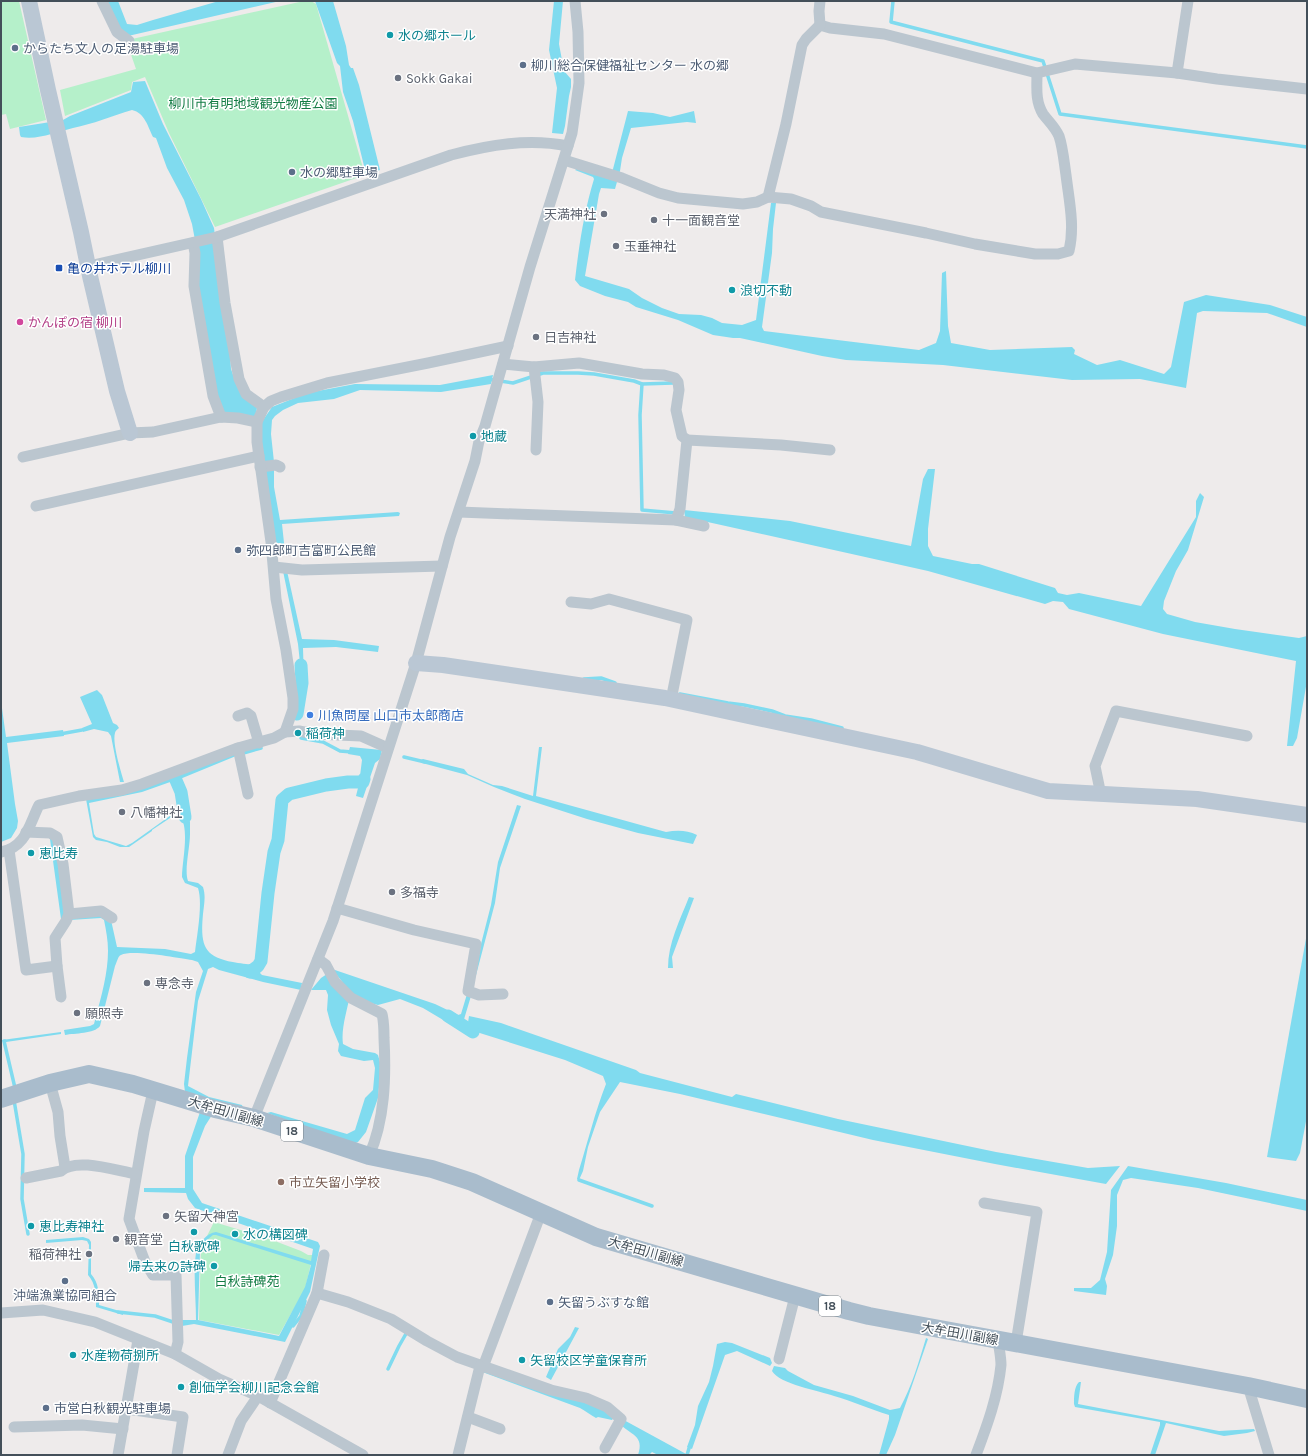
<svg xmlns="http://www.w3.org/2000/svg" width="1308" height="1456" viewBox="0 0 1308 1456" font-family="Karla,'Noto Sans JP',sans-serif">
	<rect width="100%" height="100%" fill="#eeebeb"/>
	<g fill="#b5f0ca">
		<polygon points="1,1 19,1 46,120 10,129 6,114 1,115"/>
		<polygon points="304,1 311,1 316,4 365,175 215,227 169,133 145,77 132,82 131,90 65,116 60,90 136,69 127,43 132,39"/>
		<polygon points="214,1222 267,1238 301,1251 308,1255 313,1255 305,1289 279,1335 199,1320 201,1248"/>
	</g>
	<g fill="#80dbef" fill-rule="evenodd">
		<polygon points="105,1 118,1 127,24 137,25 153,20 219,1 280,1 128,36 118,27"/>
		<polygon points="315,1 333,1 346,46 349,65 351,68 353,68 359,85 380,170 366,174 353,121 343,92 340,66 337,63"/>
		<polygon points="554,1 563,1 559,44 564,71 571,79 571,87 569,96 565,126 563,134 552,133 557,88 549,50"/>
		<path d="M145,81L163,124L201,199L214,228L230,354L231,369L237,386L257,407L256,418L225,414L218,401L198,288V256L192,224L184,200L167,168L156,138L153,137C148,127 145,113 132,110C112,116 93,124 73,128C56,132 39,140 21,137L20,135L19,127L63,120L70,116L131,92L133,82Z"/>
		<path d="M628,111L653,113L670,117L694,111L696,123L687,122L631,128L622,158L620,171L615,189L601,188L599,194L585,276L629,289L642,298L662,308L679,314L701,315L712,318L722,323L742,325L756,320L771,203H776L773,229L772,253L762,327L764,331L919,350L936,343L940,331L942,273L946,271L948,326L951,343L990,350L1072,347L1075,350L1074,354L1097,365L1120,360L1164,374L1171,367L1184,302L1206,295L1270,305L1307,317V327L1267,313L1203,311L1197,313L1186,388L1140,379L1072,380L943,365L846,360L822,356L740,338H733L713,335L678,320L636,307L628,302L605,296L580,286L575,280C579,245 584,212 594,179L593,177L575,170L579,167L608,178L613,169Z"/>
		<polygon points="493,375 491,384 441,392 360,390 334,399 298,403 283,410 275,416 272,420 271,434 274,462 274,487 280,520 398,512 400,513 399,516 282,524 285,552 282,552 281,543 276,543 261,446 261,423 272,407 307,393 355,384 440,385"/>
		<polygon points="928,469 935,469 928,529 928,546 933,556 972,564 979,564 1055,588 1058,593 1067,595 1079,593 1141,606 1196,517 1196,501 1200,493 1204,497 1188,550 1176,571 1164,601 1163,609 1167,614 1195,622 1235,629 1299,638 1307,636 1307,681 1297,738 1293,746 1287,746 1296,661 1163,634 1069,609 1063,602 1053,601 1045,604 928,571 685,517 684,510 790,521 911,546 923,479"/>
		<polygon points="283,571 287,571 302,639 334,640 379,646 378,652 336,647 303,648 304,682 302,682 298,644"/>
		<path d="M97,690L102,695L113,723L117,725L119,728C117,730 115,731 115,733C112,743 121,772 124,782H120L111,736L108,732L94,729L83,732L82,728L92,724L80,697Z"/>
		<polygon points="1,701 6,737 63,730 64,736 7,743 15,804 18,821 17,828 11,838 1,842"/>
		<polygon points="350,747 382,750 380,759 375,763 363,798 356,796 358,788 355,785 348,784 349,780 357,779 360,776 362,760 360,756 348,754"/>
		<path d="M539,747H542L536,796L666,832C677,830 687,830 697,835L693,844L638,833L587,819L525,799L494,787L467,775L422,763L421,760L423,759L464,769L468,774L493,785L502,786L533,796Z"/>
		<path d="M236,754V756L180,779L176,778L174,782L173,781L142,792L89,803L94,834L96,837L126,846L132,843L174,813L182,804L181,801L184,800C184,808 188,814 190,822C190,826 190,830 190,834C190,848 184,870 188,881L198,883L203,887C206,896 204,905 203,914C200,947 204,958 238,963C246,964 253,966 258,960L263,961L260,973L262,975L302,983L301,990L263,982L219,970L213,967L208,969L198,1001L188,1086L209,1097L242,1105L243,1108L185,1092L184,1084L187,1058L196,992L203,971L198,962L192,960C178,958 132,949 121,955C118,956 117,962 115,966L100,1026C94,1034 75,1033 65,1035L64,1030L90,1026L94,1024C100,1001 108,975 108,951C108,940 106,930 104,920L101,918L70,920L61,919L50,839L55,838L65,911L102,914L111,920L117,947L165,949L191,954L195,952C197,935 203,903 198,888L185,883L182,877C182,861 190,829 180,816H173L152,830V831L129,847H120L107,842L96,840L93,837L86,799Z"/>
		<polygon points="517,805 521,806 500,868 495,903 475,979 481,944 491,905 498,862"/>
		<path d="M689,897L694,898L672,957L673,968H668C668,943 680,920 689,897Z"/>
		<polygon points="1307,933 1307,1116 1300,1153 1296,1161 1267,1157"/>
		<polygon points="332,969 435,1004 458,1015 461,1014 467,994 471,996 462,1026 460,1030 423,1008 400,999 378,1005 370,1003 357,997 348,989"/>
		<path d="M327,974L349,1000C346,1014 341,1030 343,1044L353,1049L375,1053L378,1055L381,1066L378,1098L366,1132L358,1142L353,1144L267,1113L271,1112L347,1134L355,1130L365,1098L373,1090L375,1068L373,1060L364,1061L341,1056L338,1051L339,1044L331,1025L327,1010L328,995L326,990H311L321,978Z"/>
		<path d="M469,1016L501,1023L636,1070L640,1073L732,1097L736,1094L838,1119L996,1152L1088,1168L1120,1166L1106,1184L995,1164L873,1140L680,1094L620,1082L600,1112L588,1147L583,1171L579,1180L577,1179L579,1170C588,1141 595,1112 606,1084L603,1076L565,1060L467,1029Z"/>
		<polygon points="61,1032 61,1034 6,1042 4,1044 2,1040"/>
		<path d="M200,1112L212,1115L205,1126L193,1157V1189L202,1203L318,1242L320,1246L310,1292L285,1342L194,1324L182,1326L181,1320H196C196,1299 193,1272 196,1253C198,1243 207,1233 216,1232L311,1261L313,1249L195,1208L188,1199L186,1193L144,1192V1188H185V1156ZM213,1235H216L311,1265L305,1287L279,1336L198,1320L200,1251L207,1240Z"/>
		<polygon points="1128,1166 1226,1183 1307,1200 1307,1211 1198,1188 1131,1178 1123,1180 1117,1195 1117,1226 1113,1255 1105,1279 1107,1286 1106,1295 1074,1291 1074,1288 1091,1288 1100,1280 1107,1252 1111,1190"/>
		<path d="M83,1237L89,1239L91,1242V1274C99,1283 99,1294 99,1305L123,1312V1315L96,1307C96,1295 96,1284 88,1275L89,1245L87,1241L82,1240L46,1243V1240Z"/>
		<polygon points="575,1327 579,1328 551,1380 546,1377 558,1349 570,1337"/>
		<path d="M926,1338L928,1339L895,1435L886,1455H879L889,1419V1415C870,1409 852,1401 834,1396C820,1391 779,1384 772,1371L774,1366L785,1368L788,1371L814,1385L853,1396L890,1410L900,1408C912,1386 919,1361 926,1338Z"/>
		<polygon points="725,1342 732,1343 770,1358 772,1363 770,1366 768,1365 737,1351 725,1355 692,1449 687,1447 695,1425 698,1406 709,1382 713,1366 717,1344"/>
		<path d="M477,1370L583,1396L614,1417L612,1420L598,1417L596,1418C590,1415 586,1411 580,1408Z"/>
		<path d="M1079,1382H1081L1078,1404L1219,1431L1254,1429L1255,1431L1247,1433L1224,1436L1166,1423L1155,1455H1150L1160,1425V1422L1075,1407L1074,1404C1074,1397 1074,1387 1079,1382Z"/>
		<path d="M622,1419L688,1455H658L652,1452L649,1455H638C645,1435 630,1435 619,1423Z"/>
	</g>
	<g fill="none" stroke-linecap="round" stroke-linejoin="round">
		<g stroke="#80dbef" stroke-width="3.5">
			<polyline points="893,1 891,22 1043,61 1060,114 1307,147"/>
			<polyline points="487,379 513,383 543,373 578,373 594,374 634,381 642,384 673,383"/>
			<polyline points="642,384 640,415 642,510 676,513"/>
			<polyline points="584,679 601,678 615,683"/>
			<polyline points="680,694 728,703 744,705 772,711 785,716 811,720 842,728"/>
			<polyline points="60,734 82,730"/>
			<polyline points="301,738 323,742 340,751 352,752"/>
			<polyline points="240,754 261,748"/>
			<polyline points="404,757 425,762"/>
			<polyline points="5,1041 4,1041 15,1088"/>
			<polyline points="14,1100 23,1154 22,1199 28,1234"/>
			<polyline points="579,1180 652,1206"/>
			<polyline points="118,1312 155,1316 176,1323"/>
			<polyline points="293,1326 301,1316 305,1301"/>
			<polyline points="388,1369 399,1346 407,1332"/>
			<polyline points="687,1455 690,1445"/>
		</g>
		<g stroke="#80dbef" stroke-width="13">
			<polyline points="297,714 302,683 301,665"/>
			<polyline points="175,778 181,792 185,817"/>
			<polyline points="250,972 258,966 261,961 268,893 274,852 278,840 282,800 289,794 326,785 348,782 363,782 364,779"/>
			<polyline points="448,1016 473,1032"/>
		</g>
		<g stroke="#bbc6cf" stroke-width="11">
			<polyline points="102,1 117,32 129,41"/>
			<polyline points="820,25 830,28 884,34 1037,73 1075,64 1177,73 1217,79 1307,89"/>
			<polyline points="820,25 819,11 820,1"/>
			<polyline points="1177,73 1188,1"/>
			<path d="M564,160L622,178L659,193L678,198L743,204L757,202L768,197L791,199L811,206L821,212L926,233L975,244L1035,254H1058L1069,251C1075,226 1069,200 1066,175C1064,162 1063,148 1059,136C1055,127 1049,122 1043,114C1035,101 1037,87 1037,73"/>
			<polyline points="768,197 786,124 802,45 806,39 820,25"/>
			<polyline points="217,237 225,303 239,379 246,394 264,407"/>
			<polyline points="193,243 195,253 194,286 213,396 221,417"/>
			<path d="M89,266L217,237L451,155C489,145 528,138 568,146"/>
			<polyline points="503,364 534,367 579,363 642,374 664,375 675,378 678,382 679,390 676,410 682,436 687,440 680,509 676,520"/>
			<polyline points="534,367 538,402 536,450"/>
			<polyline points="687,440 781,445 830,450"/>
			<polyline points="23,457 130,433 153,432 221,417 238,418 257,422"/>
			<polyline points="260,467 276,465 280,467"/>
			<polyline points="36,506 259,456"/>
			<polyline points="459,512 676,520 704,526"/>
			<polyline points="274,567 302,570 442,566"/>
			<polyline points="571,602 591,604 609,599 687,620 671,700"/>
			<polyline points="238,716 247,713 251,716 259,743"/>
			<polyline points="285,732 293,709 293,698 286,650 276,599 271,542 257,442 257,422 264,407 271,401 281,397 327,383 428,363 508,346"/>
			<polyline points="238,748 248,794"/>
			<polyline points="1101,795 1095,766 1116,711 1247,736"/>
			<polyline points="26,832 50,833 57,837 63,864 69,914 66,921 55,938 57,966 61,997"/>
			<polyline points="9,850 26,970 57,966"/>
			<path d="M1,852C26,847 29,825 39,805L79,796L122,790L142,784L238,748L274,738L285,732L299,731L314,734L361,736L388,748"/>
			<polyline points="337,908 414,930 476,944 468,991 479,995 503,994"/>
			<polyline points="69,914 101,911 112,918"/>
			<path d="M318,959L326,965L335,982L351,998L382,1014C384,1022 384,1030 384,1038C386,1077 385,1120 369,1156"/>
			<polyline points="50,1083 58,1112 60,1136 65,1167"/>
			<polyline points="153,1091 144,1131 129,1219 145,1262 153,1275 176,1275 178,1342 175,1354"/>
			<polyline points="254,1118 333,921 416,663 450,537 475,461 479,441 485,426 530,267 572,133 579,83 578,32 575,1"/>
			<path d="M26,1178L61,1171C76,1157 117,1171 136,1174"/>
			<polyline points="984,1203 1037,1212 1016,1343"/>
			<polyline points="317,1293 348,1302 391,1319 427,1341 457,1357 551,1390 586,1398 607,1407 621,1419 605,1448"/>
			<polyline points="1,1313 43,1310 95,1322 175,1354 219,1379 258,1396 363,1455"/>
			<polyline points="779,1359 795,1296"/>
			<polyline points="483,1367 541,1213"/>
			<polyline points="1248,1386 1269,1455"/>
			<polyline points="270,1403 317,1293 324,1255"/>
			<polyline points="127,1409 183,1417 177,1455"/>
			<polyline points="468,1417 500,1429"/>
			<polyline points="14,1427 82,1425 123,1429"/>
			<polyline points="118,1455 138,1340"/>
			<polyline points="228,1455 241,1421 258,1396"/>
			<polyline points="458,1455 480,1366"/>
			<path d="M976,1455C987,1426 998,1396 1001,1365C1001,1357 999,1348 998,1340"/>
		</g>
		<g stroke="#bac7d4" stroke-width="16">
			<polyline points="29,1 48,90 81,232 90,276 117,391 130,433"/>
			<polyline points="416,663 443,665 665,698 917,752 1048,791 1197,799 1307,815"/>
		</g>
		<polyline stroke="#a9bccc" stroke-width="18" points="1,1099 50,1083 89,1074 133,1084 215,1109 254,1118 369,1156 432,1169 472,1182 596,1237 849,1311 869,1316 1248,1386 1307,1399"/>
	</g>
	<g fill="#0f9aa8" stroke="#fff" stroke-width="1.5">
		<circle cx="390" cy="35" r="4"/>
		<circle cx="732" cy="290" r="4"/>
		<circle cx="473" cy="436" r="4"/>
		<circle cx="298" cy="733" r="4"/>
		<circle cx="31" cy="853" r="4"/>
		<circle cx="31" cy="1226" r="4"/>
		<circle cx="194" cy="1232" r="4"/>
		<circle cx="235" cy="1234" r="4"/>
		<circle cx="214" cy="1266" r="4"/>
		<circle cx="73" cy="1355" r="4"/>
		<circle cx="522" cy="1360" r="4"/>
		<circle cx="181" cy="1387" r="4"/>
	</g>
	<g fill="#5c6f8a" stroke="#fff" stroke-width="1.5">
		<circle cx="15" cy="48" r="4"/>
		<circle cx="523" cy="65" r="4"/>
		<circle cx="292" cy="172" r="4"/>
		<circle cx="238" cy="550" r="4"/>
		<circle cx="65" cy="1281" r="4"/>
		<circle cx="550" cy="1302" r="4"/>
		<circle cx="46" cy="1408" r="4"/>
	</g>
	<g fill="#6b7280" stroke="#fff" stroke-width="1.5">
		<circle cx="398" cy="78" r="4"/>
		<circle cx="604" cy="214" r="4"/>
		<circle cx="654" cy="220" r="4"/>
		<circle cx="616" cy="246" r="4"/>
		<circle cx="536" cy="337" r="4"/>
		<circle cx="122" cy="812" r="4"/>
		<circle cx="392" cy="892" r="4"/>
		<circle cx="147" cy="983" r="4"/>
		<circle cx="77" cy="1013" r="4"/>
		<circle cx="166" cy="1216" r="4"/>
		<circle cx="116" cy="1239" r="4"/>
		<circle cx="89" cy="1254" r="4"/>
	</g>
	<rect fill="#1a4fb4" stroke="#fff" stroke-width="1.5" x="55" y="264" width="8" height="8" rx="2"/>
	<circle fill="#d1479c" stroke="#fff" stroke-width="1.5" cx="20" cy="322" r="4"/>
	<circle fill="#3f7fe0" stroke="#fff" stroke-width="1.5" cx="310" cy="715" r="4"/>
	<circle fill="#8d6e63" stroke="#fff" stroke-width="1.5" cx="281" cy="1182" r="4"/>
	<g text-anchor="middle" stroke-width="3" stroke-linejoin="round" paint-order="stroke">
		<g fill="#fff" stroke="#7b848b" stroke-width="1">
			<rect x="281" y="1121" width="22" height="20" rx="3"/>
			<rect x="819" y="1296" width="22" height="20" rx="3"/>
		</g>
		<g font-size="12" font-weight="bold" fill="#434f59">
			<text x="292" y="1135">18</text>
			<text x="830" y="1310">18</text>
		</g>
		<g font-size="13" fill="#0d838f" stroke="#fff" text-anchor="start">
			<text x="398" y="40">水の郷ホール</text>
			<text x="740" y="295">浪切不動</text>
			<text x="481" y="441">地蔵</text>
			<text x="306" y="738">稲荷神</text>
			<text x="39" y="858">恵比寿</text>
			<text x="39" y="1231">恵比寿神社</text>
			<text x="243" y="1239">水の構図碑</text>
			<text x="194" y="1251" text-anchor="middle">白秋歌碑</text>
			<text x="206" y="1271" text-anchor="end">帰去来の詩碑</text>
			<text x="81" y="1360">水産物荷捌所</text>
			<text x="530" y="1365">矢留校区学童保育所</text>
			<text x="189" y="1392">創価学会柳川記念会館</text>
		</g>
		<g font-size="13" fill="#4e5e75" stroke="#fff" text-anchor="start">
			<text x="23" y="53">からたち文人の足湯駐車場</text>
			<text x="531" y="70">柳川総合保健福祉センター 水の郷</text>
			<text x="300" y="177">水の郷駐車場</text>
			<text x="246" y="555">弥四郎町吉富町公民館</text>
			<text x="65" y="1300" text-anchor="middle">沖端漁業協同組合</text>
			<text x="558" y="1307">矢留うぶすな館</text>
			<text x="54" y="1413">市営白秋観光駐車場</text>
		</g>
		<g font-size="13" fill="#5b616d" stroke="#fff" text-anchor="start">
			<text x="406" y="83">Sokk Gakai</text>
			<text x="596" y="219" text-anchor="end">天満神社</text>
			<text x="662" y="225">十一面観音堂</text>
			<text x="624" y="251">玉垂神社</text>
			<text x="544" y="342">日吉神社</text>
			<text x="130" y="817">八幡神社</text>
			<text x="400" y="897">多福寺</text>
			<text x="155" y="988">専念寺</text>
			<text x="85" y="1018">願照寺</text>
			<text x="174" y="1221">矢留大神宮</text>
			<text x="124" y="1244">観音堂</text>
			<text x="81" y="1259" text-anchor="end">稲荷神社</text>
		</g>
		<g font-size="13" fill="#127c44" stroke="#fff">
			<text x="253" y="108">柳川市有明地域観光物産公園</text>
			<text x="247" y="1286">白秋詩碑苑</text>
		</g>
		<g font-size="13" fill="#164399" stroke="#fff" text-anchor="start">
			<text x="67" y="273">亀の井ホテル柳川</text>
		</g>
		<g font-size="13" fill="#b23c85" stroke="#fff" text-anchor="start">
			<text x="28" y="327">かんぽの宿 柳川</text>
		</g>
		<g font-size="13" fill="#366cbe" stroke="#fff" text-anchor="start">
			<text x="318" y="720">川魚問屋 山口市太郎商店</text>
		</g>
		<g font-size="13" fill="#434f59" stroke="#fff">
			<text transform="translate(226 1111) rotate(16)" y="5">大牟田川副線</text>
			<text transform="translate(646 1251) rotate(16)" y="5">大牟田川副線</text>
			<text transform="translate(960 1333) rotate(10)" y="5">大牟田川副線</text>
		</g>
		<g font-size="13" fill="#785e54" stroke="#fff" text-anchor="start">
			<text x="289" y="1187">市立矢留小学校</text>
		</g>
	</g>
	<rect width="1308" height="1456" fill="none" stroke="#434f59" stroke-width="4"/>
</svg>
